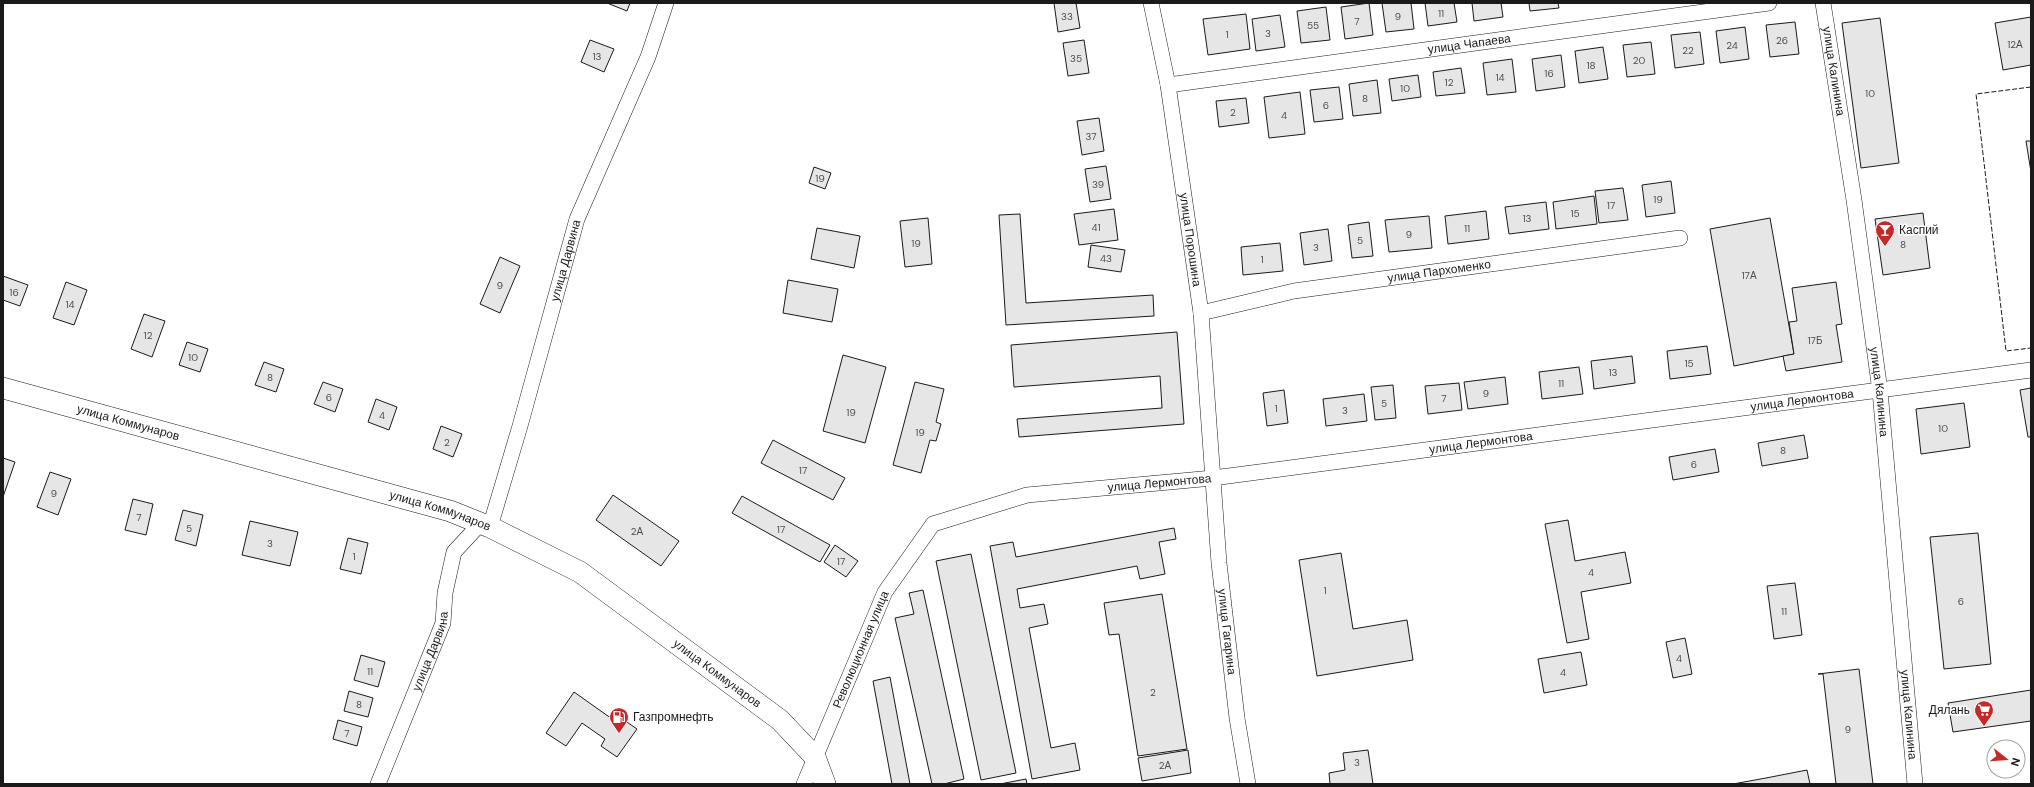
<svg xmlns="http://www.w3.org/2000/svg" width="2034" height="787" viewBox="0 0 2034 787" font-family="'DM Sans',sans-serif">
	<rect width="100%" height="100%" fill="#fff"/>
	<g fill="#e6e6e6" stroke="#1a1a1a">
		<polygon points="607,3 630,3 627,11"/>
		<polygon points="1054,3 1076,3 1080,28 1058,32"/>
		<polygon points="1369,3 1373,35 1345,39 1341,7"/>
		<polygon points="1382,3 1411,3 1414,29 1386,32"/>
		<polygon points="1425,3 1454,3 1457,22 1428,26"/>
		<polygon points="1472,3 1501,3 1503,17 1474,21"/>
		<polygon points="1529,3 1558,3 1559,8 1530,11"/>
		<polygon points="1326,7 1330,40 1301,43 1297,11"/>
		<polygon points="1246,14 1250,49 1208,55 1203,19"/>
		<polygon points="1280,15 1285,47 1256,51 1252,19"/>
		<polygon points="2031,17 2031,65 2003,70 1995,23"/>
		<polygon points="1880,18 1899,163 1861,168 1842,23"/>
		<polygon points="1795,22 1799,54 1770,57 1766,25"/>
		<polygon points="1745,27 1749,59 1720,63 1716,31"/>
		<polygon points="1700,32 1704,64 1675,68 1671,35"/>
		<polygon points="590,40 614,49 604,72 581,62"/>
		<polygon points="1084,40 1089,73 1068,76 1063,43"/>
		<polygon points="1651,42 1655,74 1627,77 1623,45"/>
		<polygon points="1603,47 1608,79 1579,83 1575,51"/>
		<polygon points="1561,55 1565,87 1536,91 1532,59"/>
		<polygon points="1512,59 1516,92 1487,95 1483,63"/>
		<polygon points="1461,68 1465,93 1436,96 1433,72"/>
		<polygon points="1418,75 1421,97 1392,101 1389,79"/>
		<polygon points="1377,80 1381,113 1353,116 1349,84"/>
		<polygon points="1339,87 1343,119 1314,122 1310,90"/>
		<polygon points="1300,92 1305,134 1269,138 1264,97"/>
		<polygon points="1246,98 1249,123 1219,127 1216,101"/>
		<polygon points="1099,118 1104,151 1082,155 1077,121"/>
		<polygon points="2026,141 2031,141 2031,172"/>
		<polygon points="1106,166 1111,199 1090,202 1085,169"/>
		<polygon points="814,167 831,173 825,189 809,183"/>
		<polygon points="1671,181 1675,213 1646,217 1642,185"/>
		<polygon points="1623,188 1628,220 1599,223 1595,191"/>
		<polygon points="1594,196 1597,224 1556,229 1553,202"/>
		<polygon points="1546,202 1549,229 1509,234 1505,207"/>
		<polygon points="1114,209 1118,240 1079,245 1074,214"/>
		<polygon points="1486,211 1489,239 1448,244 1445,216"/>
		<polygon points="1923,213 1930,268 1883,275 1875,219"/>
		<polygon points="1020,214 1026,303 1153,295 1154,316 1006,325 999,215"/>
		<polygon points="1429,216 1432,248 1389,252 1385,220"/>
		<polygon points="928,218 932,264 905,267 900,221"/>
		<polygon points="1770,218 1794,354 1734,366 1710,229"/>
		<polygon points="1369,222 1373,256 1352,258 1348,225"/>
		<polygon points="817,228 860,236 854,268 811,259"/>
		<polygon points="1328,229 1332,261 1304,265 1300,233"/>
		<polygon points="1280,243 1283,271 1243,275 1241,247"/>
		<polygon points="1091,245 1125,250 1121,272 1088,267"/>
		<polygon points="500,257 520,266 500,313 480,304"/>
		<polygon points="3,276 28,285 20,306 3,300"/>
		<polygon points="788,280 838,289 832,322 783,313"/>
		<polygon points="66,282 87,290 74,325 53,318"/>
		<polygon points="1836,282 1842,324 1836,325 1842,362 1786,371 1783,356 1794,354 1789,322 1797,321 1792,288"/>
		<polygon points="144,314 165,321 152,357 131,349"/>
		<polygon points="1177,332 1184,424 1019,437 1017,419 1162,408 1160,376 1014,387 1011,345"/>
		<polygon points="187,342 208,349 200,372 179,365"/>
		<polygon points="1707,346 1711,374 1670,379 1667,351"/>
		<polygon points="843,355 886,367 865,443 823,431"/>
		<polygon points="1632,356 1635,383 1594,389 1591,361"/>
		<polygon points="264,362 284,369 276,392 255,385"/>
		<polygon points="1579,367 1583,394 1542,399 1539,372"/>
		<polygon points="1505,377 1508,404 1468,409 1464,382"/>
		<polygon points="323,382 343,389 335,412 314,404"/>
		<polygon points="915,382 944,389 936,422 941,424 936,441 930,440 921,473 893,465"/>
		<polygon points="1459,383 1462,410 1428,414 1425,386"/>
		<polygon points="1393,385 1396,418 1375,420 1371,387"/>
		<polygon points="2031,388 2031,437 2028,437 2020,390"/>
		<polygon points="1284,390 1288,423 1267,426 1263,393"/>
		<polygon points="1364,394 1367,421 1326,426 1323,399"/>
		<polygon points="376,399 397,407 389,430 368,422"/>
		<polygon points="1964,403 1970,447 1921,454 1916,409"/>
		<polygon points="441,426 462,434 453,457 433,449"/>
		<polygon points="1804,435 1808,458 1762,466 1758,443"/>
		<polygon points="773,440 845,478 833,500 761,463"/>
		<polygon points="1715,449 1719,472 1673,480 1669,457"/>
		<polygon points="3,458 15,462 3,497"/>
		<polygon points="50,472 71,479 58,515 37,507"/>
		<polygon points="613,495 679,541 661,566 596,520"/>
		<polygon points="742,496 830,545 820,562 732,513"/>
		<polygon points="133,499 153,504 146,535 125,530"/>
		<polygon points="183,510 203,515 196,546 175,540"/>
		<polygon points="1568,520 1575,561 1625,552 1631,583 1581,592 1589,639 1567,643 1545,524"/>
		<polygon points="250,521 298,532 290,566 242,555"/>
		<polygon points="1174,528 1176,539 1159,542 1165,574 1140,579 1137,566 1017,589 1020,608 1044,604 1048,624 1029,628 1051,748 1075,743 1080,770 1032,779 990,546 1013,542 1016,557"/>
		<polygon points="1978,533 1991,664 1944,669 1930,537"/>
		<polygon points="348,538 368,543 361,574 340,569"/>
		<polygon points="835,545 858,561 846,577 824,562"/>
		<polygon points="1341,553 1353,629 1407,620 1413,660 1317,676 1299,560"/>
		<polygon points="971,554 1016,773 981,780 936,561"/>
		<polygon points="1795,583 1802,635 1774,639 1767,586"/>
		<polygon points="923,590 964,779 944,784 932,784 895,618 914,614 909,593"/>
		<polygon points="1162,594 1187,749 1138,756 1119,634 1109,635 1104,603"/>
		<polygon points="1685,638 1692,674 1673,678 1666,642"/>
		<polygon points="1581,652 1587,685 1544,693 1538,659"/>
		<polygon points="361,655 385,662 378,687 354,680"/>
		<polygon points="1859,669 1873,784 1836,784 1823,674 1818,674"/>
		<polygon points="890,677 910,784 892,784 873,681"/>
		<polygon points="2031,690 2031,721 1953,732 1948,703"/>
		<polygon points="349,691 373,698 368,717 344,711"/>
		<polygon points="574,692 615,721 618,716 637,729 617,757 601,746 605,739 582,723 566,746 546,733"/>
		<polygon points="338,720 362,727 357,746 333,739"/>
		<polygon points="1188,750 1191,773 1142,781 1138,758"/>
		<polygon points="1368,750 1373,784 1330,784 1329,773 1345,770 1343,753"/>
		<polygon points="1807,770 1810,784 1733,784 1766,778"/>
		<polygon points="1026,779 1027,784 1000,784"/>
	</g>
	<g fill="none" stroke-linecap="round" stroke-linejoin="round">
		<g stroke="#1a1a1a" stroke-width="16">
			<g id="minor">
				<path id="s1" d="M1151,3L1168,85L1201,313L1219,563L1237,718L1248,784"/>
				<path id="s2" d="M1823,3L1854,200L1880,391L1915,784"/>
				<path id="s3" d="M1168,85L1769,3"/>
				<path id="s4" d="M1201,313L1294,291L1680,238"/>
				<path id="s5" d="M490,527L520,426L577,219L648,57L666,3"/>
				<path id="s6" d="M378,784L443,623L445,593L454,552L481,523"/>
				<path id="s7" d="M804,784L885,592L933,524L1027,495L1213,478L2031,370"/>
			</g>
		</g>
		<g stroke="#1a1a1a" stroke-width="22">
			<g id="secondary">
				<path id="s8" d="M3,388L450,511L490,527L580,572L780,720L815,757L825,784"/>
			</g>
		</g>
		<use href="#minor" stroke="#fff" stroke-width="15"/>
		<use href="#secondary" stroke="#fff" stroke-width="21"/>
		<polyline stroke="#1a1a1a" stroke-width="1" stroke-dasharray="5 2" stroke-linecap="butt" points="2031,87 1976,94 2006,351 2031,348"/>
	</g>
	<defs>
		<g id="bar-pin" transform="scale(1)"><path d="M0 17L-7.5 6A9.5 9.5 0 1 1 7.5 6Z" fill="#c62828" stroke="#fff"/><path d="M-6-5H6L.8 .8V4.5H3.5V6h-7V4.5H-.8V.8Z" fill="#fff"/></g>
		<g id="supermarket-pin" transform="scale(1)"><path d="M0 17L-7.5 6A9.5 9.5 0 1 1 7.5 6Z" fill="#c62828" stroke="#fff"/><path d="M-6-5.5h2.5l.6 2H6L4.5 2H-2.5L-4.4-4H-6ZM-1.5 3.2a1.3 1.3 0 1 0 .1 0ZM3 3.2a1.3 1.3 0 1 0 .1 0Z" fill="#fff"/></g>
		<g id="fuel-pin" transform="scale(1)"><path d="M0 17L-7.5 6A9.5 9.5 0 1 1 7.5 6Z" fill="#c62828" stroke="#fff"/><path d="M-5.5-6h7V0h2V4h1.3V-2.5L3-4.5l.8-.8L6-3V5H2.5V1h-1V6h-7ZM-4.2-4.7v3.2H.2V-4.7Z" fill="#fff"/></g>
	</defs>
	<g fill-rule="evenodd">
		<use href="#bar-pin" x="1885" y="230"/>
		<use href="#supermarket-pin" x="1984" y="710"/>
		<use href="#fuel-pin" x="619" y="717"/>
	</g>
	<g text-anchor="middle" stroke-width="3" stroke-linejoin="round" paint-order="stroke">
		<g font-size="10" fill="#4d4d4d">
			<text x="1441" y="17">11</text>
			<text x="1067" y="20">33</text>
			<text x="1398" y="20">9</text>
			<text x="1357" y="25">7</text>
			<text x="1313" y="29">55</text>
			<text x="1268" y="37">3</text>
			<text x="1227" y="38">1</text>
			<text x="1782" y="44">26</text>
			<text x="2015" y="48">12А</text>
			<text x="1732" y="49">24</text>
			<text x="1688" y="54">22</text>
			<text x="597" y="60">13</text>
			<text x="1076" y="62">35</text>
			<text x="1639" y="64">20</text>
			<text x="1591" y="69">18</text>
			<text x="1549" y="77">16</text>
			<text x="1500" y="81">14</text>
			<text x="1449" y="86">12</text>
			<text x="1405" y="92">10</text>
			<text x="1870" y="97">10</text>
			<text x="1365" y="102">8</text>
			<text x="1326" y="109">6</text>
			<text x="1233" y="116">2</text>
			<text x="1284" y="119">4</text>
			<text x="1091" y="140">37</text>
			<text x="820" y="182">19</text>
			<text x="1098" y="188">39</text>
			<text x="1658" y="203">19</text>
			<text x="1611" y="209">17</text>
			<text x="1575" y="217">15</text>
			<text x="1527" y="222">13</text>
			<text x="1096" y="231">41</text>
			<text x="1467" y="232">11</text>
			<text x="1409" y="238">9</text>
			<text x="1360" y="244">5</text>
			<text x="916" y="247">19</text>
			<text x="1903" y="248">8</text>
			<text x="1316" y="251">3</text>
			<text x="1106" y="262">43</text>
			<text x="1262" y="263">1</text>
			<text x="1749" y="279">17А</text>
			<text x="500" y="289">9</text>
			<text x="14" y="296">16</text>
			<text x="70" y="308">14</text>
			<text x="148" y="339">12</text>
			<text x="1815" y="344">17Б</text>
			<text x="193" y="361">10</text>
			<text x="1689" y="367">15</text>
			<text x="1613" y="376">13</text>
			<text x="270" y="381">8</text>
			<text x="1561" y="387">11</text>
			<text x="1486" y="397">9</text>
			<text x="329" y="401">6</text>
			<text x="1444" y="402">7</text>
			<text x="1384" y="407">5</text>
			<text x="1276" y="412">1</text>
			<text x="1345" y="414">3</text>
			<text x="851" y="416">19</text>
			<text x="382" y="419">4</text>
			<text x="1943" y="432">10</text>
			<text x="920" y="436">19</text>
			<text x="447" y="446">2</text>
			<text x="1783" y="454">8</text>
			<text x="1694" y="468">6</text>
			<text x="803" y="474">17</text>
			<text x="54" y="497">9</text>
			<text x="139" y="521">7</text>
			<text x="189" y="532">5</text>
			<text x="781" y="533">17</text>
			<text x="637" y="535">2А</text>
			<text x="270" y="547">3</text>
			<text x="354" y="560">1</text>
			<text x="841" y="565">17</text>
			<text x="1591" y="576">4</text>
			<text x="1325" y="594">1</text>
			<text x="1961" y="605">6</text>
			<text x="1784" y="615">11</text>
			<text x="1679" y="662">4</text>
			<text x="370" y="675">11</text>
			<text x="1563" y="676">4</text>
			<text x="1153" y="696">2</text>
			<text x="359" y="708">8</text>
			<text x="1848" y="733">9</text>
			<text x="347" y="737">7</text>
			<text x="1357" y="766">3</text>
			<text x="1165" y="769">2А</text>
		</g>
		<g font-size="12" fill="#1a1a1a" stroke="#fff">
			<text dy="4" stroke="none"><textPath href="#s3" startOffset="304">улица Чапаева</textPath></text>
			<text dy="4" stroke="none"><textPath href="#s2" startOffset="69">улица Калинина</textPath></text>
			<text dy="4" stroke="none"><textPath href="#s1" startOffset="240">улица Порошина</textPath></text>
			<text dy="4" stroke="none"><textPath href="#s5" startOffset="277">улица Дарвина</textPath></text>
			<text dy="4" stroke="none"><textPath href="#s4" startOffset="242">улица Пархоменко</textPath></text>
			<text dy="4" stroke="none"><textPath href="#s2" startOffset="393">улица Калинина</textPath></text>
			<text dy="4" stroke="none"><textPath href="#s7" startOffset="1171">улица Лермонтова</textPath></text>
			<text dy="4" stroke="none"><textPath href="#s8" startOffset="130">улица Коммунаров</textPath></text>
			<text dy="4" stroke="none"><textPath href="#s7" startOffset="847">улица Лермонтова</textPath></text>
			<text dy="4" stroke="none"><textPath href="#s7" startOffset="523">улица Лермонтова</textPath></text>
			<text dy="4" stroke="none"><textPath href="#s8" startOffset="454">улица Коммунаров</textPath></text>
			<text dy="4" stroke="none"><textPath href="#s1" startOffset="634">улица Гагарина</textPath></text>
			<text dy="4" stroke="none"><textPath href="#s7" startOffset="146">Революционная улица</textPath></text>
			<text dy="4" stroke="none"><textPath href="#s6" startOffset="143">улица Дарвина</textPath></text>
			<text dy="4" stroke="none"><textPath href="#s8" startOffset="778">улица Коммунаров</textPath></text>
			<text dy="4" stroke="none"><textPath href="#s2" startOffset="717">улица Калинина</textPath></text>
		</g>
		<g font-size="12" fill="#1a1a1a" stroke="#fff" text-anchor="start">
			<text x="1899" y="234">Каспий</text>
			<text x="1970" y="714" text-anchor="end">Дялань</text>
			<text x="633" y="721">Газпромнефть</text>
		</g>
	</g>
	<rect width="2034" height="787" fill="none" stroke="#1a1a1a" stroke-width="8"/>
	<g transform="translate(2006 759) rotate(107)"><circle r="19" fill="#ffffff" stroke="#a3a3a3"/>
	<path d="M0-3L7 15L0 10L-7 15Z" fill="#c62828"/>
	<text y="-6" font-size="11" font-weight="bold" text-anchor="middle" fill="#1a1a1a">N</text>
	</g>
</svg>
